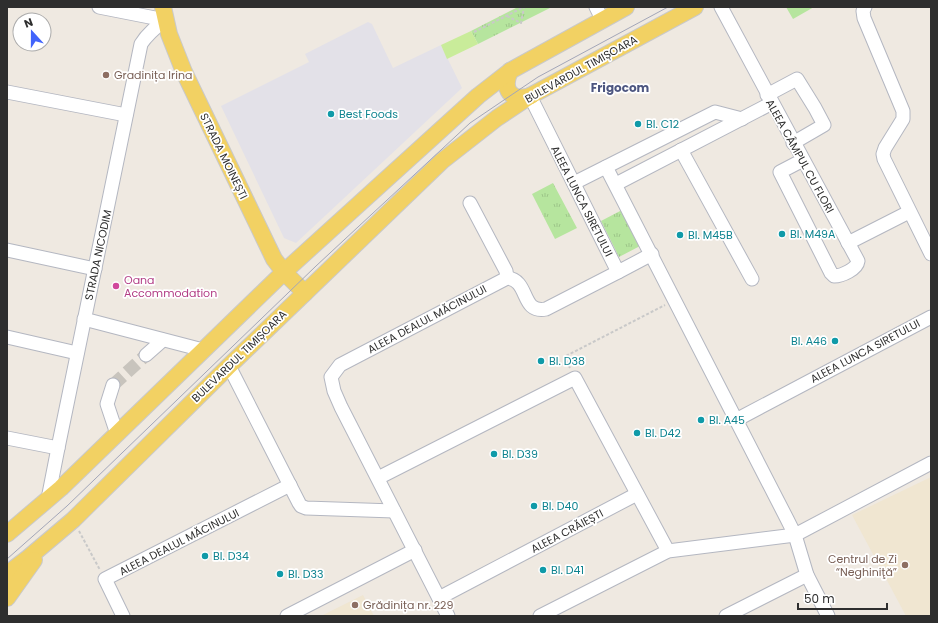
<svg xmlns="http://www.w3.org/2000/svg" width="938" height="623" viewBox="0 0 938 623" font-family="Poppins,sans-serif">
	<defs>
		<pattern id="park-tufts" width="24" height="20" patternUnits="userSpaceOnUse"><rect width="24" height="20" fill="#b6e59e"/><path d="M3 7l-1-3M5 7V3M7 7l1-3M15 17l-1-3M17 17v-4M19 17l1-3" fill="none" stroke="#9dc588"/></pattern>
	</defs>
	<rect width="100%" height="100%" fill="#efe9e1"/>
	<polygon fill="#e3e1e8" points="368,22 372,24 393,68 441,45 462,88 296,243 284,238 221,106 309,62 305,54"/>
	<g fill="#f0e6d1">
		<polygon points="931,477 931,616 906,616 852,515"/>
		<polygon points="363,595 374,616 321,616"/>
	</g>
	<g fill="url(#park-tufts)">
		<polygon points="518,7 552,7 478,44 471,31"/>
		<polygon points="786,7 814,7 793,19"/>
		<polygon points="553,183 577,228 555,239 532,194"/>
		<polygon points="622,210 640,246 619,257 601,221"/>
	</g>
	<polygon fill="#c9ec9a" points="471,31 478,44 447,59 441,45"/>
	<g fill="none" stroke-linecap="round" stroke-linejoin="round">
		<polyline stroke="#c8c4bd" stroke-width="13" stroke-dasharray="13 6" stroke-linecap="butt" points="113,385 146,355"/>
		<g stroke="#b4b7c1" stroke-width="15">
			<g id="minor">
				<polyline points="99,7 165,20"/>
				<polyline points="596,7 602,19"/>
				<path d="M721,7L858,261C857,269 842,276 834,276L831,273L780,172L803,160"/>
				<polyline points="865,7 863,11 864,18 903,111 903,119 885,148 883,154 884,159 931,254"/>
				<polyline points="7,92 126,115"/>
				<polyline points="767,95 797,79 815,108 824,125 793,143"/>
				<polyline points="530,96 618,272 652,254"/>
				<polyline points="681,150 752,279"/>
				<polyline points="606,167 787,519 795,535 807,575 828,616"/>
				<polyline points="574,183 715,112 742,119"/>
				<polyline points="616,184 772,103"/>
				<polyline points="470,203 506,271 507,278"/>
				<polyline points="848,243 909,212"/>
				<polyline points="7,250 95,269"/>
				<polyline points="84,319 203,350"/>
				<polyline points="7,337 77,353"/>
				<polyline points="146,355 163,340"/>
				<polyline points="229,366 299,503 301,506 306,508 394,511"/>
				<polyline points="113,385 107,404 117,434"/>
				<polyline points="736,420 931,317"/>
				<polyline points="7,438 58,448"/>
				<polyline points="378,478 575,378 668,551"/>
				<path d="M48,499L58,448L141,44C147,34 156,27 165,20"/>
				<polyline points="439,598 637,494"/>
				<polyline points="123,616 105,579 290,485"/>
				<polyline points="287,616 415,550"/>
				<path d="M448,616L341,407L334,391L331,377L340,365L507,278C530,280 520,314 546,309L618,272"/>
				<polyline points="540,616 668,551 795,535 931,463"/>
				<polyline points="726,616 807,575"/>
			</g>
		</g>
		<g stroke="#c9c9c9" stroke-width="18">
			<g id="major">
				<polyline points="163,7 169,34 184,72 274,259 284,272 305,293"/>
				<path d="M510,71C502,89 510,102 531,96"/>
				<polyline points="7,534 61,488 284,272 478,96 510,71 626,7"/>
				<polyline points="7,574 28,558 73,520 229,366 442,161 497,118 530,96 695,7"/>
				<polyline points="7,598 34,560"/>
			</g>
		</g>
		<g stroke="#c9c9c9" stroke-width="2" stroke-dasharray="3 2" stroke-linecap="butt">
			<polyline points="507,16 521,23 524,7"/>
			<polyline points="474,32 524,7"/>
			<polyline points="570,368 564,357 665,305"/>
			<polyline points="79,531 100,570"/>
		</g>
		<use href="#minor" stroke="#fff" stroke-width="13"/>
		<use href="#major" stroke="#f2d163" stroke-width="16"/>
		<polyline stroke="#a3a6b8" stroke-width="1" points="7,559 67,506 316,266 470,123 538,77 668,7"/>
	</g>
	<g fill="#8d6e63" stroke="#fff" stroke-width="1.5">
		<circle cx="106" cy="75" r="4"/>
		<circle cx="905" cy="565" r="4"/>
		<circle cx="355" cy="605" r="4"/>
	</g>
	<g fill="#0f9aa8" stroke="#fff" stroke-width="1.5">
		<circle cx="331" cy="114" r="4"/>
		<circle cx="638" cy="124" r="4"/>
		<circle cx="782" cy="234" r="4"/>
		<circle cx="680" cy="235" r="4"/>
		<circle cx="835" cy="341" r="4"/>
		<circle cx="541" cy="361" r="4"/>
		<circle cx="701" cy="420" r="4"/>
		<circle cx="637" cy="433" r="4"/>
		<circle cx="494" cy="454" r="4"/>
		<circle cx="534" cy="506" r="4"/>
		<circle cx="205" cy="556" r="4"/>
		<circle cx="543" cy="570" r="4"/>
		<circle cx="280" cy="574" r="4"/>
	</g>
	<circle fill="#d1479c" stroke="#fff" stroke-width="1.5" cx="116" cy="286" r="4"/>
	<g text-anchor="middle" stroke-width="3.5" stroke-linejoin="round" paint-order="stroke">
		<g font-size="11" fill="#2e2e2e" stroke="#fff">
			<text transform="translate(581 69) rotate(-29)" y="4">BULEVARDUL TIMIȘOARA</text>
			<text transform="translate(224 156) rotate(64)" y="4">STRADA MOINEȘTI</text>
			<text transform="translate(800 156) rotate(61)" y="4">ALEEA CÂMPUL CU FLORI</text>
			<text transform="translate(582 201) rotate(63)" y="4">ALEEA LUNCA SIRETULUI</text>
			<text transform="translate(98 255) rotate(-78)" y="4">STRADA NICODIM</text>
			<text transform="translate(427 319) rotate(-28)" y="4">ALEEA DEALUL MĂCINULUI</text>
			<text transform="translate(865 351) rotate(-28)" y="4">ALEEA LUNCA SIRETULUI</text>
			<text transform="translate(239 356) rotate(-44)" y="4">BULEVARDUL TIMIȘOARA</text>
			<text transform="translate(567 531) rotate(-28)" y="4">ALEEA CRĂIEȘTI</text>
			<text transform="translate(179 542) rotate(-27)" y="4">ALEEA DEALUL MĂCINULUI</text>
		</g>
		<g font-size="11" fill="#785e54" stroke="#fff" text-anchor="start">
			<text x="114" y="79">Gradinița Irina</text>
			<text x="897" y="563" text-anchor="end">Centrul de Zi<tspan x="897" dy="13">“Neghiniţă”</tspan></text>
			<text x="363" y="609">Grădinița nr. 229</text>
		</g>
		<g font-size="11" fill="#0d838f" stroke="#fff" text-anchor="start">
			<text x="339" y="118">Best Foods</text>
			<text x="646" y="128">Bl. C12</text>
			<text x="790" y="238">Bl. M49A</text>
			<text x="688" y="239">Bl. M45B</text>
			<text x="827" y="345" text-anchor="end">Bl. A46</text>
			<text x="549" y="365">Bl. D38</text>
			<text x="709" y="424">Bl. A45</text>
			<text x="645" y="437">Bl. D42</text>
			<text x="502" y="458">Bl. D39</text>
			<text x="542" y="510">Bl. D40</text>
			<text x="213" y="560">Bl. D34</text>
			<text x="551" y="574">Bl. D41</text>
			<text x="288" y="578">Bl. D33</text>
		</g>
		<g font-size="11" fill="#b23c85" stroke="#fff" text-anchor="start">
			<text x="124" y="284">Oana<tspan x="124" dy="13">Accommodation</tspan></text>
		</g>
		<g font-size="12" font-weight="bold" fill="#4d5680" stroke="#fff">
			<text x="620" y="92">Frigocom</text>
		</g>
	</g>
	<rect width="938" height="623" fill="none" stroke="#2e2e2e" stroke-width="16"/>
	<g transform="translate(32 32) rotate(339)"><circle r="19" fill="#ffffff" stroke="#ababab"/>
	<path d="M0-3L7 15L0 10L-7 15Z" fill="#4264fb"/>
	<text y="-6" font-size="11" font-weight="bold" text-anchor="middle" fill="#2e2e2e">N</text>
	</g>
	<path d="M798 603v6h89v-6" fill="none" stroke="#2e2e2e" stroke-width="2"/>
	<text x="804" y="603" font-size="12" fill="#2e2e2e" stroke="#ffffff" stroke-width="3" paint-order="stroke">50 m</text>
</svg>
